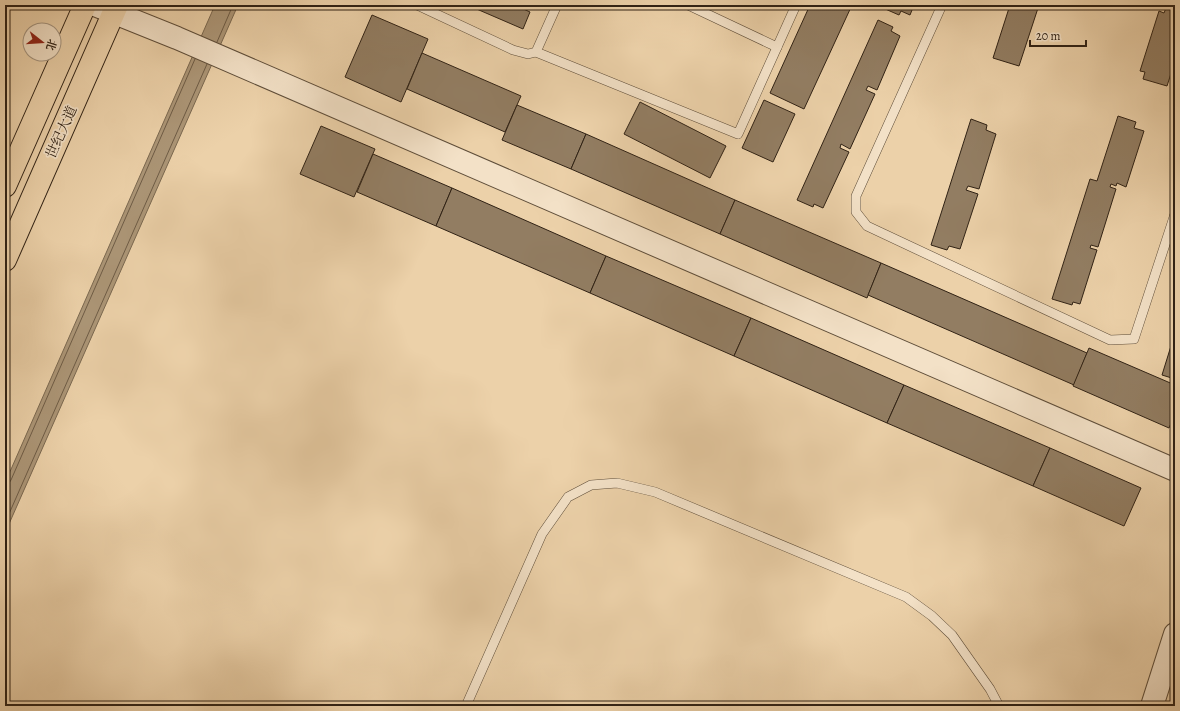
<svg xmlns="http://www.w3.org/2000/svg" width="1180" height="711" viewBox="0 0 1180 711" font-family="Alegreya,'Noto Serif SC',serif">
	<rect width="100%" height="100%" fill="#ecd1a9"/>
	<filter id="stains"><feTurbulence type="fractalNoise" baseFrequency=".005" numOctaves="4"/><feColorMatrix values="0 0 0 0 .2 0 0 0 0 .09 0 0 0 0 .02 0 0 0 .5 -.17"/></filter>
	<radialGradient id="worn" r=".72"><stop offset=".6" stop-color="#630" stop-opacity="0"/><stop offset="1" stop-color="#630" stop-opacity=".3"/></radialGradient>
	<polygon fill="#ac9677" stroke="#7a6850" points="215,5 238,5 5,533 5,483"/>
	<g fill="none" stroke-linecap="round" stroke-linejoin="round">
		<g stroke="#6e5c46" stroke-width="1">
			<polyline points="217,42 233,5"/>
			<polyline points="5,483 9,483 11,480 195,59"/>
			<polyline points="5,523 207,64"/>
		</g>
	</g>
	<g fill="#927d62" stroke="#302215">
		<polygon points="473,5 515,5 530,12 523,29 472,7"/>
		<polygon points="810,5 852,5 804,109 770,93"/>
		<polygon points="884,5 914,5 910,15 901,11 899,15 883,8"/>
		<polygon points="1010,5 1039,5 1019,66 993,58"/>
		<polygon points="1157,5 1175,5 1175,61 1167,86 1143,79 1145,72 1140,71 1159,11 1164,13 1166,8"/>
		<polygon points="372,15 428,39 401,102 345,77"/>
		<polygon points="878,20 893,27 891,31 900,36 877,90 868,86 866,90 875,94 850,149 841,144 840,148 849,152 823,208 814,204 813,207 797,200"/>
		<polygon points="422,53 521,96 505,132 407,89"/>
		<polygon points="764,100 795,114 773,162 742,148"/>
		<polygon points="640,102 726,146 710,178 624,134"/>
		<polygon points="517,105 586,134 571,169 502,140"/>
		<polygon points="1118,116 1136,122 1134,128 1144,131 1126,187 1117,183 1116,186 1111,184 1110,187 1116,189 1098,247 1091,245 1090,248 1097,250 1080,304 1073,302 1072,305 1052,299 1090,179 1097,181"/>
		<polygon points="971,119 987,125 986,130 996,134 979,189 968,186 966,190 978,194 960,249 949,246 947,250 931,245"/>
		<polygon points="321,126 375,149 354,197 300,174"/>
		<polygon points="586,134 735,200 720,234 571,169"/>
		<polygon points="373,154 452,188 436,226 357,192"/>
		<polygon points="452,188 606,256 590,293 436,226"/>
		<polygon points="735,200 881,263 867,298 720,234"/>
		<polygon points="606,256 751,318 734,356 590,293"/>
		<polygon points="881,263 1087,353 1074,385 868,295"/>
		<polygon points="751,318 904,385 887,423 734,356"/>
		<polygon points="1175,333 1175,379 1162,375"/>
		<polygon points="1089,348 1175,385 1175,414 1169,428 1073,386"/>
		<polygon points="904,385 1050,448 1033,486 887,423"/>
		<polygon points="1050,448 1141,488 1124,526 1033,486"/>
	</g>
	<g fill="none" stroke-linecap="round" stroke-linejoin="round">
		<g stroke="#5f4e3a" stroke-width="10">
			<g id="service">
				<polyline points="417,5 513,50 528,54 536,52 557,5"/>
				<polyline points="688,5 777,47"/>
				<polyline points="942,5 856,196 856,212 867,226 1110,340 1134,339 1175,214"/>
				<polyline points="536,52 738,134 796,5"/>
				<polyline points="466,706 542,534 568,497 591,485 617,483 655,492 906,597 932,616 952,635 990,689 999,706"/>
			</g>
		</g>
		<g stroke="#5f4e3a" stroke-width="24">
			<g id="tertiary">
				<polyline points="95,5 177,38 1175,470"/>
				<polyline points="1152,706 1175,634"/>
			</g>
		</g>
		<g stroke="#302215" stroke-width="24">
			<g id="primary">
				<polyline points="5,186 85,5"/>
				<polyline points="5,260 117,5"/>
			</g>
		</g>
		<use href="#service" stroke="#f3e1c7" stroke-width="9"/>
		<use href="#tertiary" stroke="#f3e1c7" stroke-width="22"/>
		<use href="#primary" stroke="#ecd1a9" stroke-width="22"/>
	</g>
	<g text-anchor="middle" stroke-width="3.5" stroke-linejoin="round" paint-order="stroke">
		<g font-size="14" fill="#302215" stroke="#f3e1c7">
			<text transform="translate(61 132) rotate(-66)" y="5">世纪大道</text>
		</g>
	</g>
	<rect width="1180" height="711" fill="none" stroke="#ecd1a9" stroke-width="20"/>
	<rect x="6" y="6" width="1168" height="699" fill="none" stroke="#302215" stroke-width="2"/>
	<rect x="10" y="10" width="1160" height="691" fill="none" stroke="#302215"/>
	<g transform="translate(42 42) rotate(107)"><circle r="19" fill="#f3e1c7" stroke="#a59580"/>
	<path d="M0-3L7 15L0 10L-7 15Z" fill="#8f2418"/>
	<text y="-6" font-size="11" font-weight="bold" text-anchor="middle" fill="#302215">北</text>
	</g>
	<path d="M1030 40v6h56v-6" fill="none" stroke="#302215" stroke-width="2"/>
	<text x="1036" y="40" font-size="12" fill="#302215" stroke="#f3e1c7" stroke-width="3" paint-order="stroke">20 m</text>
	<rect width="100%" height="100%" filter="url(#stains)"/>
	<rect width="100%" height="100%" fill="url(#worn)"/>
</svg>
